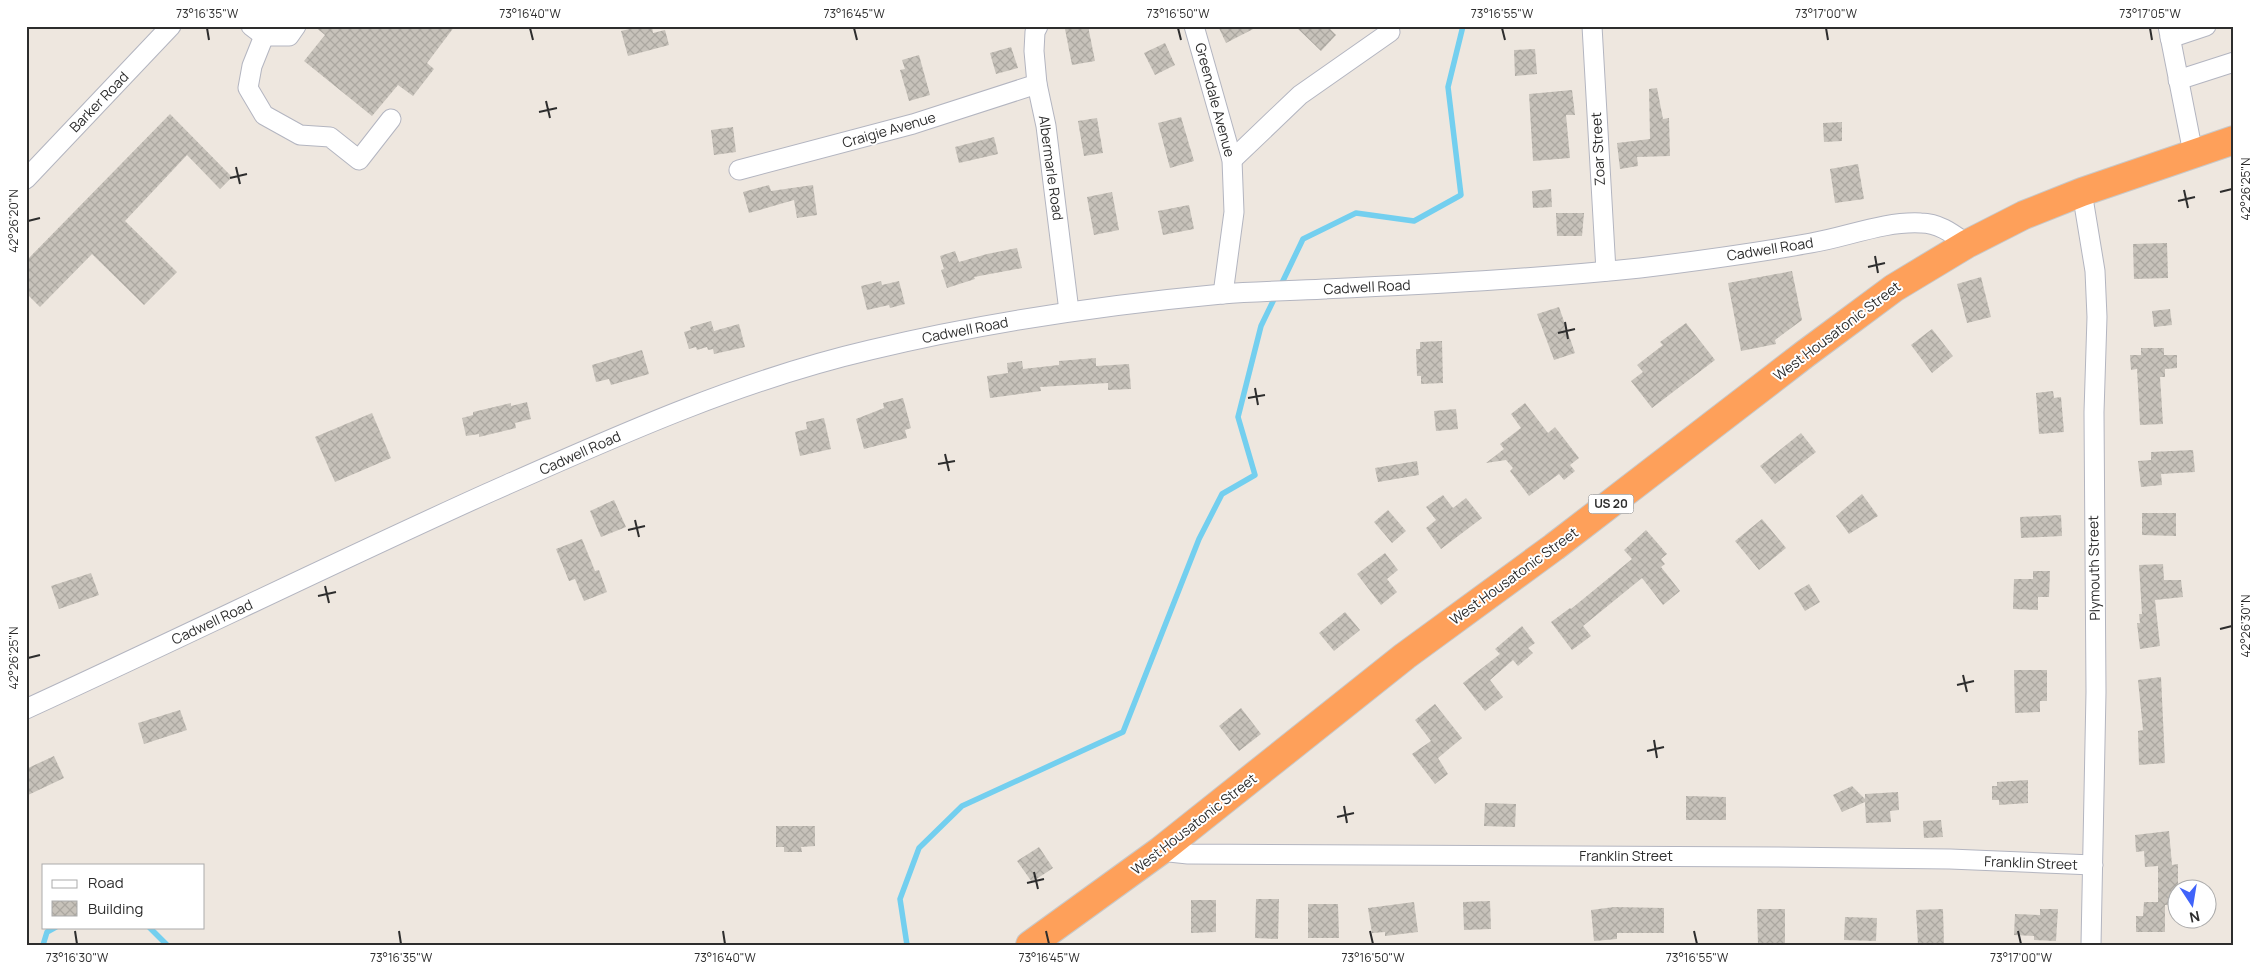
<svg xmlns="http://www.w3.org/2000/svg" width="2260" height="971" viewBox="0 0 2260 971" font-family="Manrope,sans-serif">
	<defs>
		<pattern id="building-cross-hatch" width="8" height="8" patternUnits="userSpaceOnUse" patternTransform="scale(1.25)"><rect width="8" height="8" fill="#c7c2ba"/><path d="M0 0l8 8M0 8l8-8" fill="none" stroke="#aba7a0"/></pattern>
	</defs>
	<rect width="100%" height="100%" fill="#eee7df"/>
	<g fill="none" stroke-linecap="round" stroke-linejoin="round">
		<g stroke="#73cfef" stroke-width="5.5">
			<polyline points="1280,287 1303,239 1356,213 1414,221 1461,195 1448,87 1463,26"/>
			<polyline points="149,927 167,945"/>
			<polyline points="43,945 47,932 56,927"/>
			<polyline points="907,945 900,899 919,848 962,806 1123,732 1199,539 1222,494 1255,475 1238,417 1261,326 1276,295"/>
		</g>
	</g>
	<g fill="url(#building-cross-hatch)">
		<polygon points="314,26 455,26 427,63 434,69 413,96 398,85 372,116 304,61 325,35"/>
		<polygon points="642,26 652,26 653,33 665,30 669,45 628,56 621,31"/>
		<polygon points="1079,26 1088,26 1095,61 1072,65 1065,29"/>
		<polygon points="1218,26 1259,26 1226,43"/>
		<polygon points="1295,26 1327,26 1336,35 1321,51"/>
		<polygon points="1165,43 1175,65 1155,75 1144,53"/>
		<polygon points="1011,47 1018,68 996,74 990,53"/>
		<polygon points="1535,49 1537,74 1515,76 1514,50"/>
		<polygon points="919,55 930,95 909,101 900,70 905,69 902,60"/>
		<polygon points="1657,88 1663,119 1669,118 1670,156 1637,157 1638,166 1620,169 1617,143 1650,139 1649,89"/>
		<polygon points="1572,90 1575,115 1566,115 1570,158 1533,161 1529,94"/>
		<polygon points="170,114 232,177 220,189 187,155 125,221 177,272 144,305 92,254 40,307 26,293 26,261"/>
		<polygon points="1181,117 1194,161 1170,168 1158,123"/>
		<polygon points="1097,118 1103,153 1084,156 1078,121"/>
		<polygon points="1842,122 1842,141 1824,142 1823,123"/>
		<polygon points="733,127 736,152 714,155 711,130"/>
		<polygon points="994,137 998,154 959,163 955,147"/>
		<polygon points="1858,164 1864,199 1835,203 1830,169"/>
		<polygon points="769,185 771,191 813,185 817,215 797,218 794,200 749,213 743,192"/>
		<polygon points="1551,189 1552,207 1533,208 1532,191"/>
		<polygon points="1112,192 1119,230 1094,235 1087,197"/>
		<polygon points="1189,205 1194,229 1163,235 1158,211"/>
		<polygon points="1556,213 1584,213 1582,236 1557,236"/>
		<polygon points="2167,243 2168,278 2134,279 2133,244"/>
		<polygon points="1017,248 1022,268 974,277 975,279 947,288 941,270 944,269 940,256 955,251 959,262 987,254"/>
		<polygon points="1792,271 1802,320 1775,340 1776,344 1741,351 1728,283"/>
		<polygon points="1981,277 1991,317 1967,323 1957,284"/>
		<polygon points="881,281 882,285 899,281 905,304 890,308 889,305 867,310 861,286"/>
		<polygon points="1559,307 1575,353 1554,360 1537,314"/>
		<polygon points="2170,309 2172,325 2154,327 2152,311"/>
		<polygon points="711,321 714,331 739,324 745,347 714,354 713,349 708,350 707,347 697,350 696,347 689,349 684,332 691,330 690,327"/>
		<polygon points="1686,323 1715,360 1652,408 1631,381 1643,372 1637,365 1663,345 1660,342"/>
		<polygon points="1932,329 1953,356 1932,373 1911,345"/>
		<polygon points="1442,341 1443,383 1421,384 1421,376 1417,376 1416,349 1420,349 1420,342"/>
		<polygon points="2141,348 2164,348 2164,355 2177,355 2177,368 2165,369 2165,377 2160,377 2163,424 2140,425 2137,369 2131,370 2130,355 2141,355"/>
		<polygon points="642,350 649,374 611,385 609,379 596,382 592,365"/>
		<polygon points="1096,358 1096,366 1129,364 1131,389 1108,390 1108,383 1040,387 1041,391 990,398 987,376 1008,373 1007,363 1022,361 1023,369 1059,365 1059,361"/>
		<polygon points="2053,391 2054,398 2061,397 2064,432 2039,434 2036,393"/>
		<polygon points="903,398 911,428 905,430 907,438 864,449 856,419 884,408 883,403"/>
		<polygon points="527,402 531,419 515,423 516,428 479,437 479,434 466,436 462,418 473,415 473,412 511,403 511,406"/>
		<polygon points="1525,403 1548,433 1555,427 1579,458 1570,465 1575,471 1564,480 1559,474 1529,496 1510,471 1513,468 1506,460 1486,463 1504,449 1500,444 1521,428 1511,414"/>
		<polygon points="1456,409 1458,429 1436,431 1434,411"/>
		<polygon points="372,413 391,458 335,482 315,437"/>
		<polygon points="824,418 831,449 800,456 795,432 807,429 806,422"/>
		<polygon points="1801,433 1816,452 1775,484 1760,466"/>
		<polygon points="2193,450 2195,472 2161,474 2162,485 2141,487 2138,461 2151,460 2151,452"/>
		<polygon points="1417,461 1419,475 1378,482 1375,468"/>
		<polygon points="1862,494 1878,516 1849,534 1836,516"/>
		<polygon points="1443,495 1453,508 1466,498 1482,518 1441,549 1426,528 1436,520 1426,507"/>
		<polygon points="614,500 626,527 601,537 590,511"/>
		<polygon points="1388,510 1406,531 1392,543 1374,522"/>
		<polygon points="2142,513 2176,513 2176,536 2142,535"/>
		<polygon points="2061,515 2062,536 2021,538 2020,517"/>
		<polygon points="1762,519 1786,548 1759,570 1735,541"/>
		<polygon points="1646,530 1667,554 1661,559 1665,564 1661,567 1680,591 1663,605 1642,578 1583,626 1591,636 1572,650 1551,622 1570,608 1571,609 1632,559 1624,550"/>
		<polygon points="582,539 595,571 599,570 607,592 584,601 575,579 569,581 556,549"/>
		<polygon points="1385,553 1398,570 1387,579 1397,592 1381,605 1357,574"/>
		<polygon points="2163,564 2164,580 2181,580 2183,597 2155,600 2160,646 2140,649 2137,623 2140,623 2139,614 2142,614 2139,565"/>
		<polygon points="2033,571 2050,571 2049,597 2038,597 2038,610 2013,609 2014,579 2033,579"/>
		<polygon points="91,573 99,595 59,609 51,586"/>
		<polygon points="1809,584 1820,602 1805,611 1794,593"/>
		<polygon points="1345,612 1360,630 1334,651 1319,633"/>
		<polygon points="1522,626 1535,643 1528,648 1533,653 1518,666 1513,660 1490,680 1503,697 1485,711 1463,683 1500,654 1495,649"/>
		<polygon points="2014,670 2047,670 2047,701 2040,701 2040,712 2015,713"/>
		<polygon points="2161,677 2165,763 2139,765 2138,731 2143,730 2138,680"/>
		<polygon points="1435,704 1462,738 1438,758 1448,774 1435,784 1412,754 1431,741 1415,720"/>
		<polygon points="1241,708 1261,734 1239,751 1219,726"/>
		<polygon points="180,710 187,730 144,744 138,723"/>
		<polygon points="54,756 64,778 26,796 26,769"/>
		<polygon points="2028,780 2028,803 1999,805 1999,800 1992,800 1992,786 1997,786 1997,782"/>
		<polygon points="1852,786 1865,799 1865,794 1898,792 1899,810 1890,811 1891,822 1866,823 1865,802 1842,812 1833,795"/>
		<polygon points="1686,796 1726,797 1726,820 1686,820"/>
		<polygon points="1485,803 1516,804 1515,827 1484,826"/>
		<polygon points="1941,820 1943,837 1924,838 1923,821"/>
		<polygon points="776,826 815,826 815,846 801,847 802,852 784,852 784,847 776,847"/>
		<polygon points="2169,831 2172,865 2178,864 2178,905 2165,905 2165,932 2136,932 2136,916 2143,916 2144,902 2158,902 2158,866 2145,867 2144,851 2136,852 2135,835"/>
		<polygon points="1039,847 1053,868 1032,882 1017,861"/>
		<polygon points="1256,899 1279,899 1278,939 1255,938"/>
		<polygon points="1191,900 1216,900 1216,932 1191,933"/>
		<polygon points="1490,901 1491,929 1464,930 1463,902"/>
		<polygon points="1414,902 1418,932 1385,936 1385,932 1372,933 1368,908"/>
		<polygon points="1308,904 1338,904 1339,938 1308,938"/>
		<polygon points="1614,907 1664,908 1664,933 1617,933 1617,939 1594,941 1591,910"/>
		<polygon points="1757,909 1785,909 1785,945 1758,945"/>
		<polygon points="1943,909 1944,945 1918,945 1916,910"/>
		<polygon points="2040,909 2058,909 2056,941 2034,940 2034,936 2014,935 2015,914 2040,915"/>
		<polygon points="1845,917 1877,918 1876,941 1844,940"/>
	</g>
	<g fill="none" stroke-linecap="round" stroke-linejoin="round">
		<g stroke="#b3b5c0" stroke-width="21">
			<g id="minor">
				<polyline points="251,26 264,36 289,36 296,26"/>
				<polyline points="1038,26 1035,32 1034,51 1037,84 1046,126 1069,311"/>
				<polyline points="1194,26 1232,160 1234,212 1223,294"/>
				<polyline points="1592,26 1606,271"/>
				<polyline points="2168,26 2193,153"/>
				<polyline points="264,36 252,66 248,88 264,115 300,135 330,137 359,160 391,119"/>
				<polyline points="2170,38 2206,26"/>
				<polyline points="2178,80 2234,62"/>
				<polyline points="1232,160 1300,95 1390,32"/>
				<polyline points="739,170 913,124 1037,84"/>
				<polyline points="26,179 171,26"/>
				<polyline points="2082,192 2095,271 2097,317 2094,412 2096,692 2091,945"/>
				<path d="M26,709C181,638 333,563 488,493C612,438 737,381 870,350C986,322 1104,305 1222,294C1256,291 1290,291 1324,289C1429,284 1535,279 1640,268C1697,261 1755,253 1811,243C1847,237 1884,221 1921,223C1939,223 1953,234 1967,244"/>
				<polyline points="1160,851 1188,854 1776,857 1950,859 2093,865"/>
			</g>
		</g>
		<g stroke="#c8c8c8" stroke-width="30">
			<polyline id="highway" points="1030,945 1160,851 1405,656 1554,547 1805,354 1894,288 1967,244 2024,215 2082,192 2234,140"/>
		</g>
		<use href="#minor" stroke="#fff" stroke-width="19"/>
		<use href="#highway" stroke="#fea05a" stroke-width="28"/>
	</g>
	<path fill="none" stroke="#2d2d2d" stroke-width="2" d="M207,28L209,40M530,28L533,40M854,28L857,40M1178,28L1181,40M1502,28L1505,40M1826,28L1828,40M2150,28L2152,40M546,101L550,118M539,112L557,108M236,167L240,184M230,178L247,174M2184,190L2188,208M2220,192L2232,189M2178,201L2195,197M28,221L40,218M1875,256L1878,273M1868,267L1885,263M1565,322L1568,339M1558,333L1575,329M1255,388L1258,405M1248,398L1265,395M945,454L949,471M938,464L955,461M635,520L639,537M628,530L645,526M325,586L329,603M318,596L336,592M2220,629L2232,626M28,658L40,655M1963,675L1967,692M1957,685L1974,681M1654,740L1657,758M1647,751L1664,747M1344,806L1347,823M1337,817L1354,813M1034,872L1038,889M1027,883L1044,879M75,931L77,944M399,931L401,944M723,931L725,944M1046,931L1049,944M1370,931L1373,944M1694,931L1697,944M2018,931L2021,944"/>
	<g text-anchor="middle" stroke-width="4" stroke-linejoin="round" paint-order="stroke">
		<rect fill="#fff" stroke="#6c6c6c" stroke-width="1" x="1588.5" y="494.5" width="45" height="19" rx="4"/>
		<g font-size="12" font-weight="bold" fill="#2d2d2d">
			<text x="1611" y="508">US 20</text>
		</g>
		<g font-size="14" fill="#2d2d2d" stroke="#fff">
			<text transform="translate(1215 100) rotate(75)" y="5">Greendale Avenue</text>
			<text transform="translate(99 102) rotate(-46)" y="5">Barker Road</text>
			<text transform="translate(889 130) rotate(-16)" y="5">Craigie Avenue</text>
			<text transform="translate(1598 149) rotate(-93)" y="5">Zoar Street</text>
			<text transform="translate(1051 168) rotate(82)" y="5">Albermarle Road</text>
			<text transform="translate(1770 249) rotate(-9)" y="5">Cadwell Road</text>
			<text transform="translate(1367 287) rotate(-3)" y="5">Cadwell Road</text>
			<text transform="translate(965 330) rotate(-11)" y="5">Cadwell Road</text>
			<text transform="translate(1837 331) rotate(-37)" y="5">West Housatonic Street</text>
			<text transform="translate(580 453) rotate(-24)" y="5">Cadwell Road</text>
			<text transform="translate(2094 568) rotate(-91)" y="5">Plymouth Street</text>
			<text transform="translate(1514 576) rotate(-36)" y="5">West Housatonic Street</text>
			<text transform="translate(212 622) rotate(-25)" y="5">Cadwell Road</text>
			<text transform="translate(1194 824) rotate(-38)" y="5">West Housatonic Street</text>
			<text x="1626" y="861">Franklin Street</text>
			<text transform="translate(2031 863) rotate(2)" y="5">Franklin Street</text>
		</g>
	</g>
	<rect width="2260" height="971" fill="none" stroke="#ffffff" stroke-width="55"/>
	<rect x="42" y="864" width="162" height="65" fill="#ffffff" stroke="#ababab"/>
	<rect x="52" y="880" width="25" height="8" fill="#ffffff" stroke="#ababab"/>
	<text x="88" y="888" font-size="15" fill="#2d2d2d">Road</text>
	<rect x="52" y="901" width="25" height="15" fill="url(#building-cross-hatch)" stroke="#ababab"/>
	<text x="88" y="914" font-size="15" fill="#2d2d2d">Building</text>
	<g transform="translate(2192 904) rotate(168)"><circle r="24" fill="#ffffff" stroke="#ababab"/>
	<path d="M0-4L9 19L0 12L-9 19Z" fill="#4063fa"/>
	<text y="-8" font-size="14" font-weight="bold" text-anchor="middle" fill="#2d2d2d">N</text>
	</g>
	<rect x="28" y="28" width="2204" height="916" fill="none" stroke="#2d2d2d" stroke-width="2"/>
	<g font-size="12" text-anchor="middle" fill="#2d2d2d">
		<text x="207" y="18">73°16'35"W</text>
		<text x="530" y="18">73°16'40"W</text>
		<text x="854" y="18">73°16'45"W</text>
		<text x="1178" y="18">73°16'50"W</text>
		<text x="1502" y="18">73°16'55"W</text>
		<text x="1826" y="18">73°17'00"W</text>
		<text x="2150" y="18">73°17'05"W</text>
		<text transform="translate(2246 189) rotate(-90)" y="4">42°26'25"N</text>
		<text transform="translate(14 221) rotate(-90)" y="4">42°26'20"N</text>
		<text transform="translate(2246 626) rotate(-90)" y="4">42°26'30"N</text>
		<text transform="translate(14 658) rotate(-90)" y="4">42°26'25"N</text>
		<text x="77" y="962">73°16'30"W</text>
		<text x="401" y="962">73°16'35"W</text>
		<text x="725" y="962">73°16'40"W</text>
		<text x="1049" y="962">73°16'45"W</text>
		<text x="1373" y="962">73°16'50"W</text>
		<text x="1697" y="962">73°16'55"W</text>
		<text x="2021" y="962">73°17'00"W</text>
	</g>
</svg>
